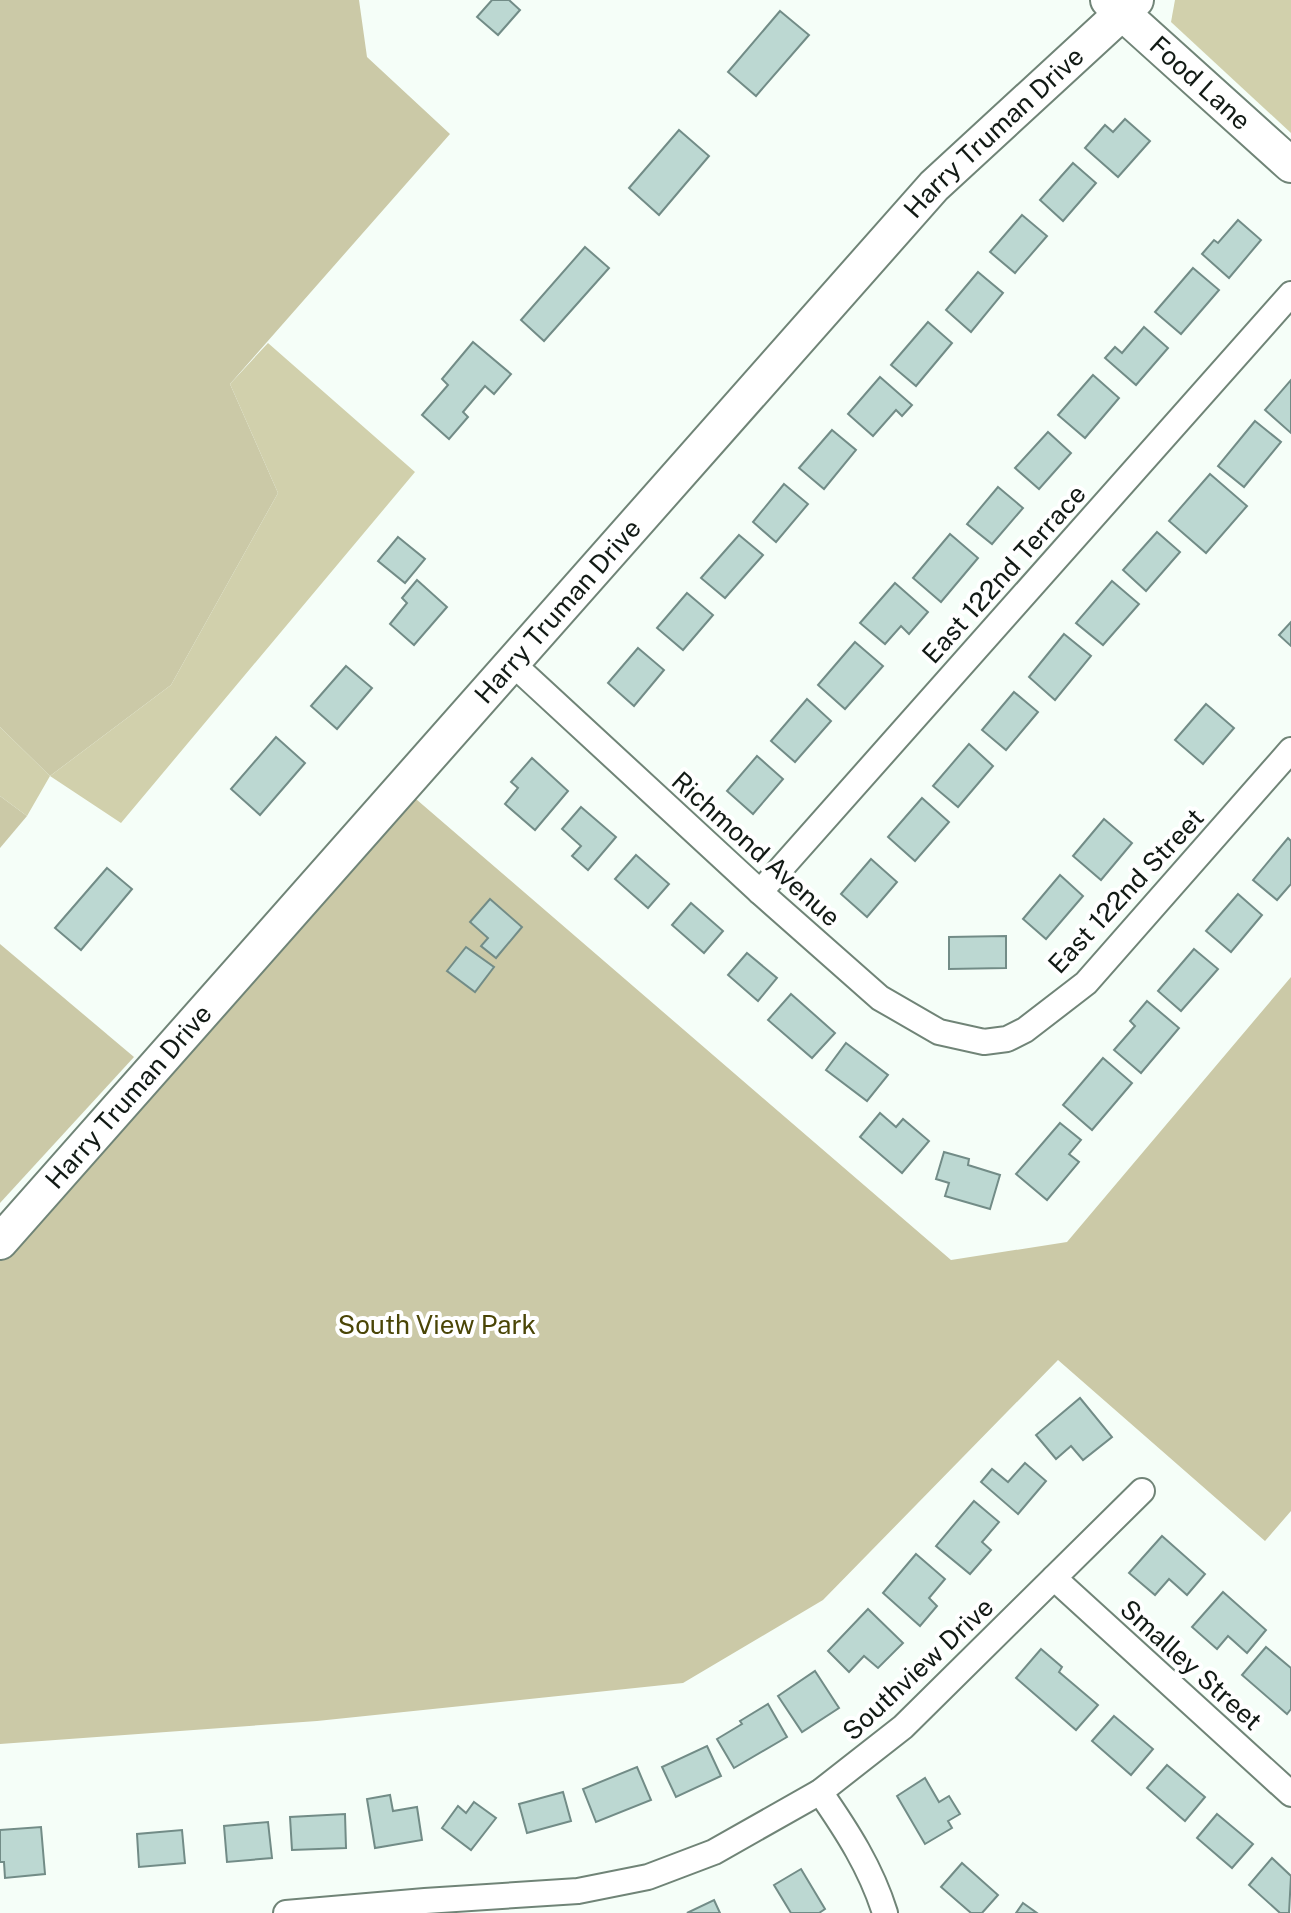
<svg xmlns="http://www.w3.org/2000/svg" width="1291" height="1913" viewBox="0 0 1291 1913" font-family="'Public Sans',sans-serif">
	<rect width="100%" height="100%" fill="#f5fef8"/>
	<g fill="#cbc9a7">
		<polygon points="0,0 359,0 367,57 450,134 230,384 278,493 171,685 50,776 0,727"/>
		<polygon points="402,787 951,1260 1067,1242 1291,977 1291,1511 1265,1541 1058,1360 823,1600 683,1683 317,1721 0,1744 0,1242"/>
		<polygon points="0,796 27,816 0,848"/>
		<polygon points="0,944 134,1057 0,1203"/>
	</g>
	<g fill="#d1d0ac">
		<polygon points="1175,0 1291,0 1291,133 1171,22"/>
		<polygon points="268,343 415,472 121,823 50,776 27,816 0,796 0,727 50,776 171,685 278,493 230,384"/>
	</g>
	<g fill="#bcd8d2" stroke="#728c87" stroke-width="2">
		<polygon points="492,0 509,0 520,10 498,35 477,17"/>
		<polygon points="780,11 809,35 756,96 728,72"/>
		<polygon points="1125,119 1150,141 1118,177 1085,148 1105,125 1113,132"/>
		<polygon points="679,130 709,156 659,215 629,188"/>
		<polygon points="1073,163 1096,183 1063,221 1040,200"/>
		<polygon points="1022,215 1047,236 1015,273 990,252"/>
		<polygon points="1238,220 1261,240 1229,278 1202,254 1214,240 1218,243"/>
		<polygon points="585,247 609,268 544,341 521,320"/>
		<polygon points="1193,268 1219,290 1181,334 1155,312"/>
		<polygon points="978,272 1003,293 971,332 946,310"/>
		<polygon points="928,322 952,343 916,386 891,365"/>
		<polygon points="1144,327 1168,348 1136,385 1105,358 1115,347 1122,353"/>
		<polygon points="473,342 511,374 494,394 485,386 463,412 468,417 449,439 422,415 448,385 442,379"/>
		<polygon points="1093,375 1119,398 1085,438 1058,415"/>
		<polygon points="880,377 912,405 902,416 896,410 873,436 848,414"/>
		<polygon points="1291,380 1291,433 1265,410"/>
		<polygon points="1255,421 1281,442 1244,487 1218,466"/>
		<polygon points="832,430 856,450 824,489 799,468"/>
		<polygon points="1048,432 1071,453 1039,489 1015,468"/>
		<polygon points="1210,474 1247,506 1206,553 1169,521"/>
		<polygon points="784,484 808,504 776,542 753,522"/>
		<polygon points="998,487 1023,508 992,544 967,524"/>
		<polygon points="1157,532 1180,552 1146,591 1123,570"/>
		<polygon points="950,534 978,558 941,602 913,578"/>
		<polygon points="739,535 763,555 725,598 701,578"/>
		<polygon points="398,537 425,559 405,583 378,561"/>
		<polygon points="417,580 447,607 414,645 390,624 407,603 402,598"/>
		<polygon points="1112,581 1139,604 1103,645 1076,623"/>
		<polygon points="895,583 928,612 909,634 901,626 885,644 860,623"/>
		<polygon points="687,593 713,615 683,650 657,628"/>
		<polygon points="1291,622 1291,646 1279,635"/>
		<polygon points="1064,634 1091,656 1055,700 1029,677"/>
		<polygon points="855,642 883,666 845,709 818,685"/>
		<polygon points="638,648 664,670 634,706 608,683"/>
		<polygon points="346,666 372,688 337,729 311,706"/>
		<polygon points="1014,692 1038,712 1006,750 982,730"/>
		<polygon points="807,699 831,721 795,762 771,741"/>
		<polygon points="1206,704 1234,728 1203,764 1175,740"/>
		<polygon points="276,737 305,763 260,815 231,789"/>
		<polygon points="969,744 993,766 958,807 933,786"/>
		<polygon points="757,756 783,779 753,814 727,791"/>
		<polygon points="532,758 568,791 535,830 505,804 518,788 511,782"/>
		<polygon points="922,798 949,822 915,861 888,837"/>
		<polygon points="581,807 616,837 588,870 572,856 581,846 562,829"/>
		<polygon points="1104,819 1132,843 1101,880 1073,856"/>
		<polygon points="1288,838 1291,841 1291,884 1277,900 1253,880"/>
		<polygon points="636,855 669,884 648,908 615,879"/>
		<polygon points="871,859 897,882 867,917 841,894"/>
		<polygon points="107,868 132,889 81,950 55,928"/>
		<polygon points="1060,875 1083,896 1046,939 1023,919"/>
		<polygon points="1238,894 1262,915 1231,952 1206,931"/>
		<polygon points="490,899 522,927 496,958 481,946 488,938 470,922"/>
		<polygon points="691,903 723,931 704,953 672,925"/>
		<polygon points="1006,936 1006,968 949,969 949,937"/>
		<polygon points="466,947 494,967 475,992 447,971"/>
		<polygon points="1194,949 1218,969 1181,1011 1158,991"/>
		<polygon points="747,953 777,978 758,1001 728,975"/>
		<polygon points="791,994 835,1033 812,1058 768,1020"/>
		<polygon points="1147,1001 1179,1028 1141,1073 1114,1050 1135,1026 1130,1021"/>
		<polygon points="846,1043 888,1075 867,1101 826,1070"/>
		<polygon points="1103,1058 1132,1083 1092,1130 1063,1105"/>
		<polygon points="880,1113 896,1127 903,1119 929,1141 902,1173 860,1137"/>
		<polygon points="1060,1123 1081,1140 1069,1154 1079,1162 1047,1200 1016,1174"/>
		<polygon points="944,1152 969,1159 968,1165 1000,1175 990,1209 945,1196 949,1183 936,1179"/>
		<polygon points="1080,1398 1112,1437 1083,1460 1071,1446 1056,1459 1036,1435"/>
		<polygon points="1025,1463 1046,1481 1018,1514 981,1482 992,1469 1008,1482"/>
		<polygon points="974,1501 999,1522 982,1542 991,1550 970,1574 936,1546"/>
		<polygon points="1162,1536 1205,1574 1187,1595 1169,1579 1155,1595 1129,1573"/>
		<polygon points="916,1554 945,1579 929,1598 937,1606 920,1626 883,1593"/>
		<polygon points="1223,1592 1266,1630 1247,1653 1228,1636 1217,1649 1192,1627"/>
		<polygon points="868,1609 903,1643 878,1668 864,1656 849,1672 828,1651"/>
		<polygon points="1266,1647 1291,1668 1291,1709 1287,1714 1242,1675"/>
		<polygon points="1041,1649 1062,1667 1059,1672 1098,1705 1076,1730 1016,1678"/>
		<polygon points="815,1671 839,1708 802,1732 778,1696"/>
		<polygon points="768,1704 787,1737 734,1768 717,1739 742,1724 740,1721"/>
		<polygon points="1114,1716 1153,1749 1131,1775 1092,1741"/>
		<polygon points="707,1746 721,1776 676,1797 662,1767"/>
		<polygon points="1167,1765 1205,1797 1185,1821 1147,1788"/>
		<polygon points="637,1767 651,1800 596,1822 583,1789"/>
		<polygon points="925,1778 939,1802 949,1796 960,1814 948,1821 952,1828 925,1844 897,1796"/>
		<polygon points="563,1792 571,1821 527,1833 519,1804"/>
		<polygon points="390,1795 393,1811 417,1807 422,1840 375,1848 367,1799"/>
		<polygon points="474,1802 496,1818 471,1850 442,1828 458,1806 466,1813"/>
		<polygon points="345,1814 346,1848 292,1850 290,1817"/>
		<polygon points="1217,1814 1253,1844 1232,1868 1197,1838"/>
		<polygon points="268,1822 272,1858 227,1862 224,1826"/>
		<polygon points="41,1827 45,1874 5,1878 4,1862 0,1862 0,1830"/>
		<polygon points="182,1830 185,1863 139,1867 137,1834"/>
		<polygon points="1272,1858 1291,1876 1289,1913 1280,1913 1249,1885"/>
		<polygon points="962,1863 998,1895 982,1913 971,1913 941,1887"/>
		<polygon points="801,1869 825,1909 819,1913 791,1913 774,1885"/>
		<polygon points="714,1900 720,1913 687,1913"/>
		<polygon points="1023,1903 1037,1913 1016,1913"/>
	</g>
	<g fill="none" stroke-linecap="round" stroke-linejoin="round">
		<g stroke="#708477" stroke-width="28">
			<g id="street">
				<polyline points="512,663 760,892 880,998 939,1032 984,1042 1007,1039 1025,1030 1086,983 1291,750"/>
				<polyline points="760,892 1291,294"/>
				<polyline points="1054,1578 1291,1794"/>
				<path d="M820,1792C847,1831 871,1868 885,1913"/>
				<polyline points="286,1913 425,1901 578,1891 648,1877 714,1852 820,1792 903,1727 1142,1491"/>
			</g>
		</g>
		<g stroke="#708477" stroke-width="38">
			<g id="secondary">
				<path id="s1" d="M1108,0L1291,165"/>
				<path id="s2" d="M0,1242L934,186L1136,0"/>
			</g>
		</g>
		<use href="#street" stroke="#fff" stroke-width="24"/>
		<use href="#secondary" stroke="#fff" stroke-width="34"/>
	</g>
	<g text-anchor="middle" stroke-width="8" stroke-linejoin="round" paint-order="stroke">
		<g font-size="26" fill="#121a15" stroke="#fff">
			<text dy="9" stroke="none"><textPath href="#s1" startOffset="124">Food Lane</textPath></text>
			<text dy="9" stroke="none"><textPath href="#s2" startOffset="1490">Harry Truman Drive</textPath></text>
			<text transform="translate(1004 574) rotate(-48)" y="9">East 122nd Terrace</text>
			<text dy="9" stroke="none"><textPath href="#s2" startOffset="842">Harry Truman Drive</textPath></text>
			<text transform="translate(756 849) rotate(42)" y="9">Richmond Avenue</text>
			<text transform="translate(1126 891) rotate(-47)" y="9">East 122nd Street</text>
			<text dy="9" stroke="none"><textPath href="#s2" startOffset="194">Harry Truman Drive</textPath></text>
			<text transform="translate(1191 1665) rotate(42)" y="9">Smalley Street</text>
			<text transform="translate(918 1669) rotate(-43)" y="9">Southview Drive</text>
		</g>
		<g font-size="26" fill="#4a4506" stroke="#fff">
			<text x="437" y="1334">South View Park</text>
		</g>
	</g>
</svg>
